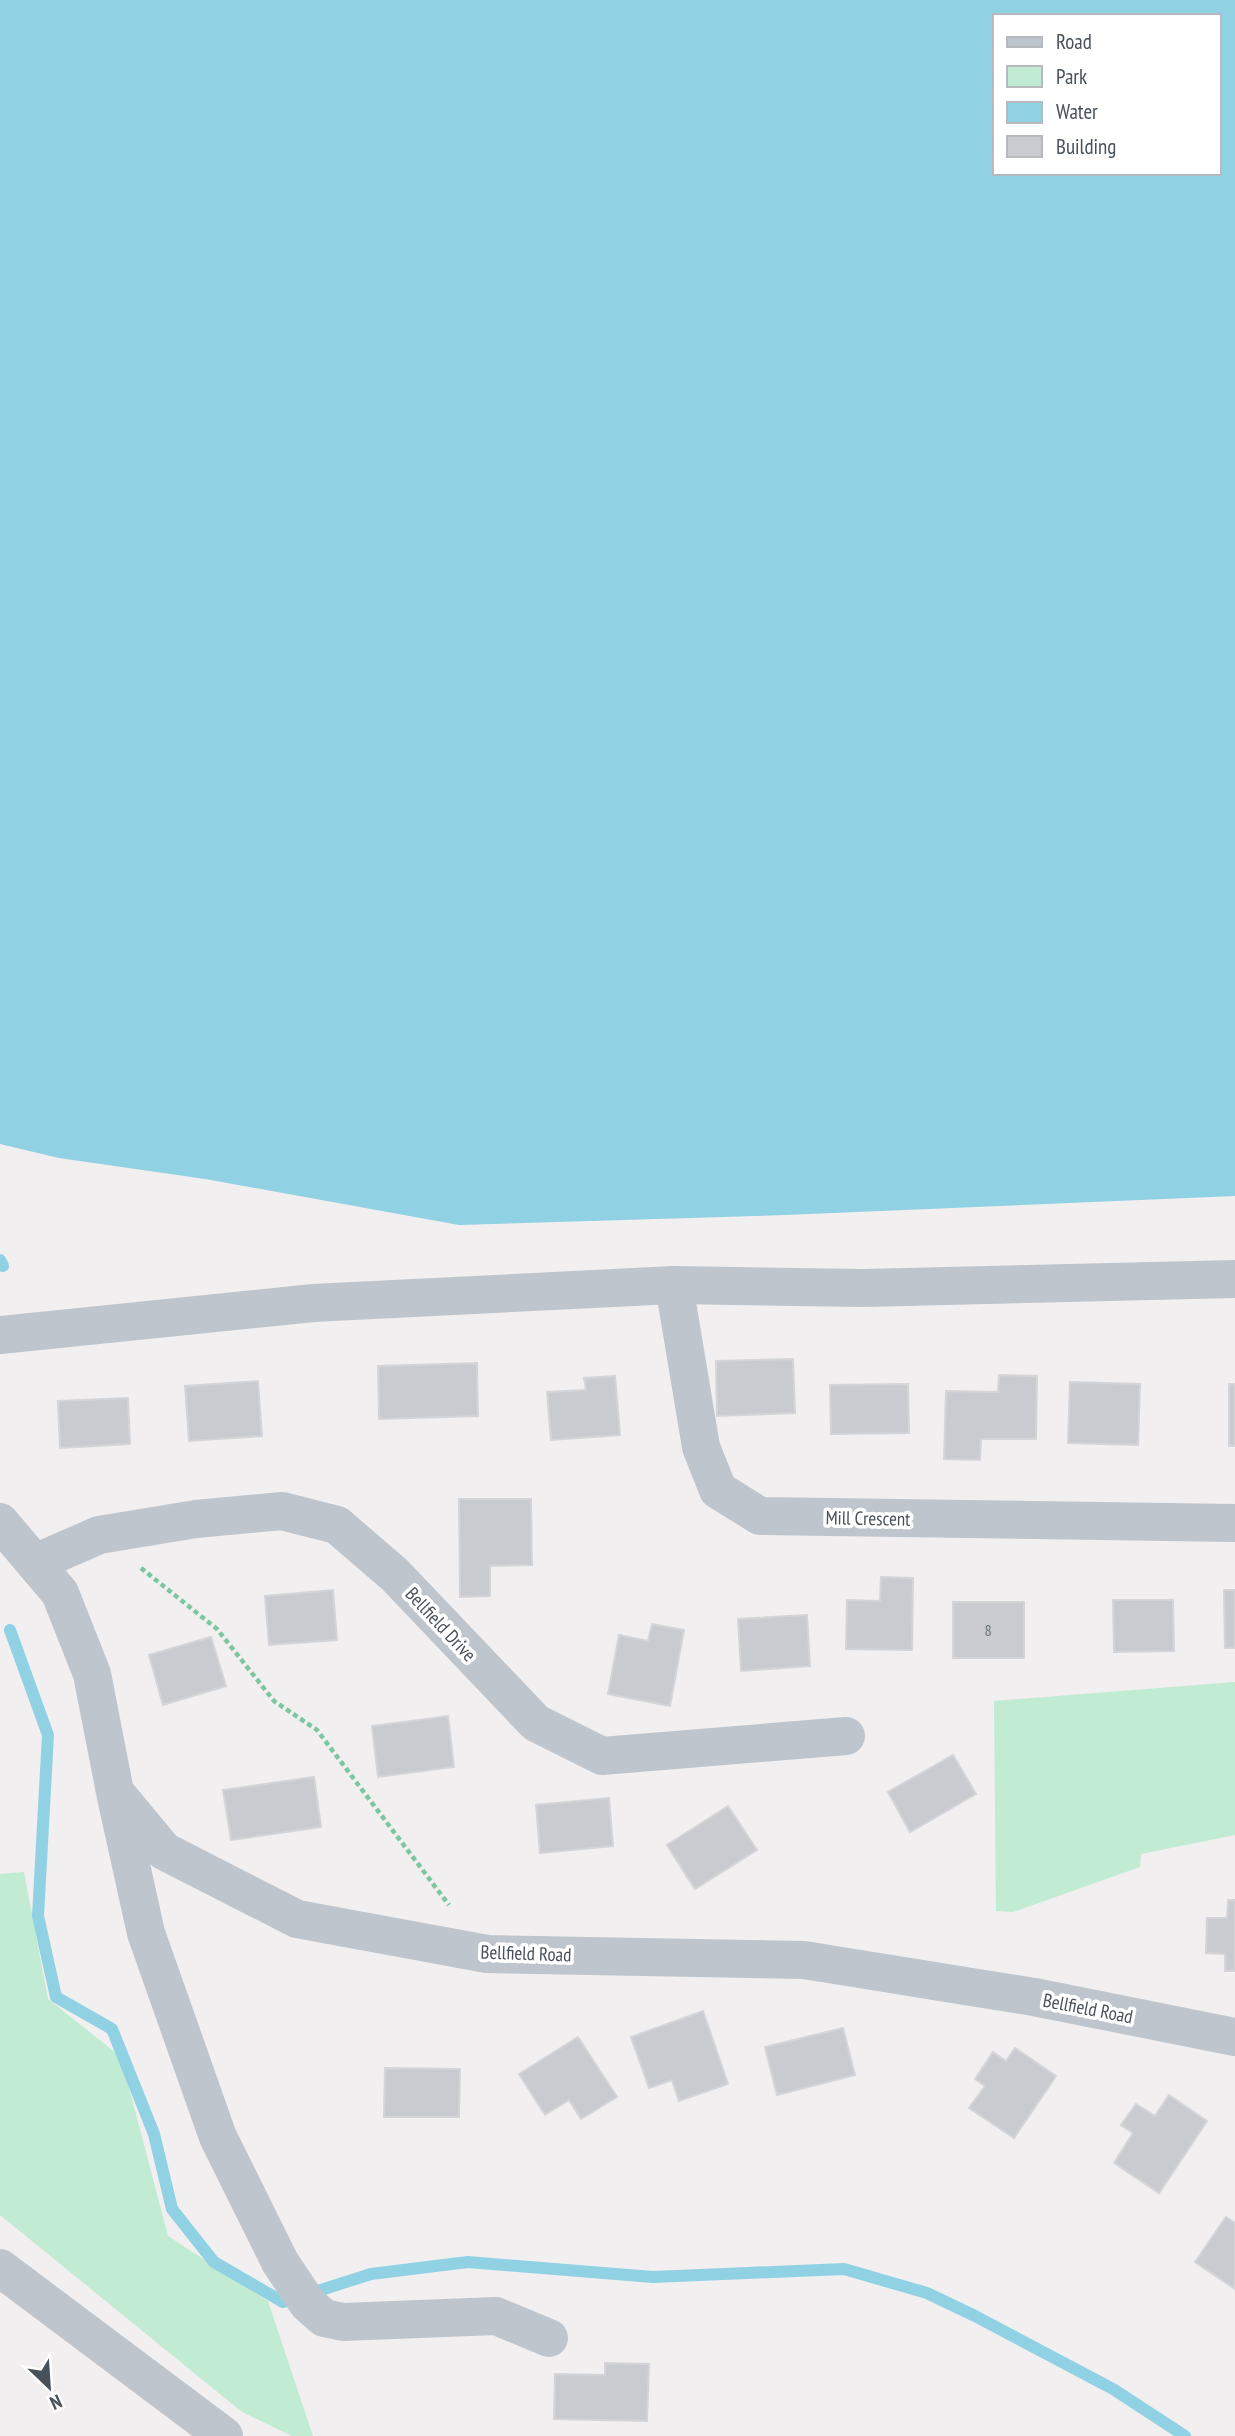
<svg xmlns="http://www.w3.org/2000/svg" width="1235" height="2436" viewBox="0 0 1235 2436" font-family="'PT Sans Narrow',sans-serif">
	<rect width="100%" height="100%" fill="#f1efef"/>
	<g fill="#c1ebd2">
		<polygon points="1235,1682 1235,1835 1141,1854 1140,1867 1013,1912 996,1911 994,1701"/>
		<polygon points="24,1872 48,1999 121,2057 168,2236 268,2301 313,2436 292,2436 242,2412 0,2215 0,1874"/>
	</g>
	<path fill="#91d1e4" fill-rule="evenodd" d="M0,0H1235V1196L785,1215L459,1225L205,1179L59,1158L0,1144ZM995,16H1219V173H995Z"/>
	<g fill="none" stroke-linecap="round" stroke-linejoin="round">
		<g stroke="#91d1e4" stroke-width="12">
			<polyline points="0,1260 3,1266"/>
			<polyline points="10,1630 48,1735 38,1916 56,1997 112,2029 154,2134 172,2209 214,2262 283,2302 371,2274 468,2262 653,2277 844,2269 927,2293 975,2316 1113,2389 1185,2436"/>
		</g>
	</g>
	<g fill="#c9cbd1" stroke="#d3d5d9" stroke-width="2">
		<polygon points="793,1359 795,1413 717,1416 716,1361"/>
		<polygon points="477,1363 478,1416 379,1419 378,1366"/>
		<polygon points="999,1375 1037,1376 1036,1439 981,1439 980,1460 944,1459 946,1391 998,1392"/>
		<polygon points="615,1376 620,1435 551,1440 547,1392 586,1390 584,1378"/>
		<polygon points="258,1381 262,1436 189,1441 185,1386"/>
		<polygon points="1070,1382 1140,1384 1138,1445 1068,1443"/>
		<polygon points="908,1384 909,1433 831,1434 830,1385"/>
		<rect x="1229" y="1384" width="6" height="62"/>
		<polygon points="128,1398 130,1444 60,1448 58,1401"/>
		<polygon points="459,1499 531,1499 532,1565 490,1566 490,1596 460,1597"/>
		<polygon points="881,1577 913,1578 912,1650 846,1649 847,1600 880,1601"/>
		<polygon points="333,1590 337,1640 269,1645 265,1596"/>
		<polygon points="1224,1590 1235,1590 1235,1648 1225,1648"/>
		<polygon points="1113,1600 1173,1600 1174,1651 1114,1652"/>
		<rect x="953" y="1602" width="71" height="56"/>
		<polygon points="807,1615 810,1666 741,1671 738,1619"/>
		<polygon points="652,1624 684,1630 670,1706 608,1694 619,1635 648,1641"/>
		<polygon points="211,1637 226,1686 163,1705 149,1655"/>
		<polygon points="448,1716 454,1767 378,1777 372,1726"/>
		<polygon points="953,1755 976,1794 910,1832 888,1792"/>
		<polygon points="314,1777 321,1827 231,1840 223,1790"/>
		<polygon points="609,1798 613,1846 540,1853 536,1805"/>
		<polygon points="728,1806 757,1850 695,1889 667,1845"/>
		<polygon points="1228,1900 1235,1900 1235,1971 1225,1971 1225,1954 1206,1953 1207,1918 1227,1918"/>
		<polygon points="703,2011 728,2084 679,2101 672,2080 649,2088 631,2037"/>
		<polygon points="843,2028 855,2075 777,2095 765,2047"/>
		<polygon points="578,2037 617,2097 581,2119 569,2100 545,2115 519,2074"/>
		<polygon points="1015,2048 1056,2076 1014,2138 969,2108 985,2086 975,2079 993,2052 1006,2061"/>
		<polygon points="385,2068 460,2069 459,2117 384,2117"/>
		<polygon points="1169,2095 1207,2121 1159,2193 1114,2163 1133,2133 1121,2125 1136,2104 1155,2116"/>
		<polygon points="1226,2217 1235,2223 1235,2289 1195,2262"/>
		<polygon points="605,2363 649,2364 647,2421 554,2419 555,2374 605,2375"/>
	</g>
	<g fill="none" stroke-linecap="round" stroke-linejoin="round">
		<polyline stroke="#7cc6a3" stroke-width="4.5" stroke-dasharray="5 3.5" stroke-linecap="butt" points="141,1568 217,1629 274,1701 317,1730 449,1905"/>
		<g stroke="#bec5cc" stroke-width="38">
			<polyline points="674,1285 701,1447 718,1490 760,1516 1235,1523"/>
			<polyline points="0,1335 313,1303 674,1285 864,1288 1235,1279"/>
			<polyline points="0,1522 60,1593 92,1674 115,1792 164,1851 297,1919 487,1954 804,1960 1034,1997 1235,2037"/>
			<polyline points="35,1563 99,1535 196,1519 282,1511 337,1525 395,1575 536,1723 602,1756 846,1736"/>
			<polyline points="116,1797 146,1933 218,2137 280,2262 308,2304 324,2318 343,2322 496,2316 549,2338"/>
			<polyline points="0,2268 224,2436"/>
		</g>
	</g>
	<g text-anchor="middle" stroke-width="7" stroke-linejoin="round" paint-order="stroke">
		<g font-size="16" fill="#687078">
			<text x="988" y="1636">8</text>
		</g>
		<g font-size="19" fill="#48515a" stroke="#fff">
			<text transform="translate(868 1518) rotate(1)" y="7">Mill Crescent</text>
			<text transform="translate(441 1624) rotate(47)" y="7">Bellfield Drive</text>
			<text transform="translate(526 1953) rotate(2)" y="7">Bellfield Road</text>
			<text transform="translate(1088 2008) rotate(11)" y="7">Bellfield Road</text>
		</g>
	</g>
	<rect x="993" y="14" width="228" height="161" fill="#ffffff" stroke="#b6b9bd" stroke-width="2"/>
	<rect x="1007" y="37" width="35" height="10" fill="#bec5cc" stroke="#b6b9bd" stroke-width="2"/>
	<text x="1056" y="49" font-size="21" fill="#48515a">Road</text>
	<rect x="1007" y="66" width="35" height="21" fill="#c1ebd2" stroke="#b6b9bd" stroke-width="2"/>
	<text x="1056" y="84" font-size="21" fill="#48515a">Park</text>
	<rect x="1007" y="102" width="35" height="21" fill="#91d1e4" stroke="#b6b9bd" stroke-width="2"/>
	<text x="1056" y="119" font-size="21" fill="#48515a">Water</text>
	<rect x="1007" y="136" width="35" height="21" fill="#c9cbd1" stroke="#b6b9bd" stroke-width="2"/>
	<text x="1056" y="154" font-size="21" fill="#48515a">Building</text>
	<g transform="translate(49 2387) rotate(155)" stroke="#ffffff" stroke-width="5" paint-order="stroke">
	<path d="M0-5L12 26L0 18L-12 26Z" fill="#48515a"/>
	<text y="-10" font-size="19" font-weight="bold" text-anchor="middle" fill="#48515a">N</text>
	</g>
</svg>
